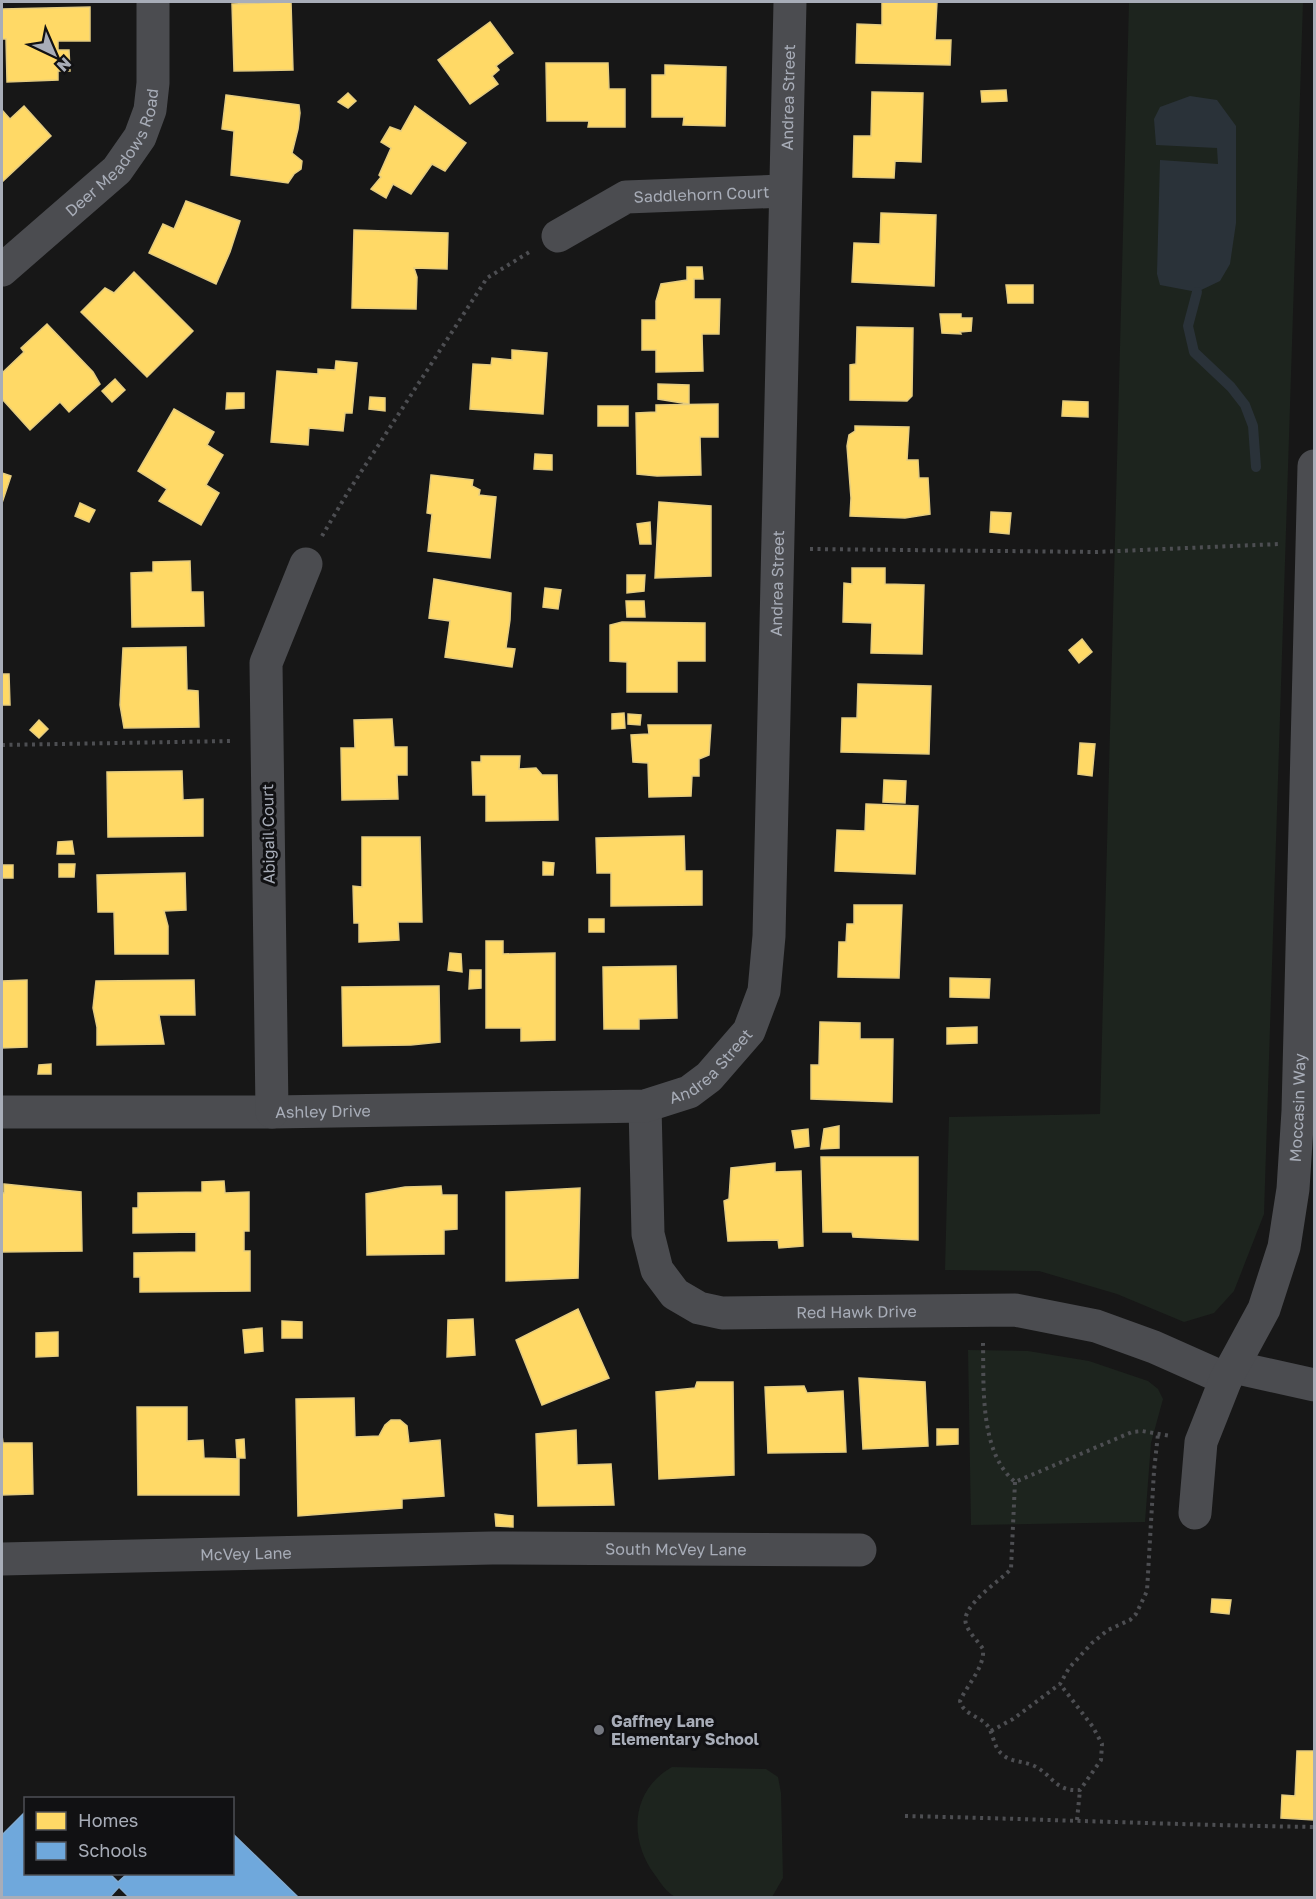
<svg xmlns="http://www.w3.org/2000/svg" width="1316" height="1899" viewBox="0 0 1316 1899" font-family="'Golos Text',sans-serif">
	<rect width="100%" height="100%" fill="#171717"/>
	<g fill="#1d241e">
		<polygon points="1129,2 1303,2 1264,1214 1234,1291 1214,1313 1184,1322 1117,1294 1039,1271 945,1270 949,1117 1100,1114"/>
		<polygon points="968,1350 1028,1351 1089,1361 1148,1381 1158,1389 1163,1399 1151,1443 1145,1522 971,1525"/>
		<path d="M672,1767L766,1769L778,1777L781,1793L783,1878L772,1897L677,1898C666,1892 662,1885 655,1875C628,1839 631,1790 672,1767Z"/>
	</g>
	<polygon fill="#2a3239" points="1190,96 1217,100 1236,126 1236,223 1230,264 1220,281 1197,292 1160,285 1157,274 1160,160 1218,164 1217,148 1156,145 1154,119 1160,107"/>
	<g fill="#ffd966" stroke="#e5cc7f" stroke-width="1.5">
		<polygon points="291,2 293,70 234,71 232,4"/>
		<polygon points="882,2 937,2 935,40 951,40 950,65 856,63 857,24 882,25"/>
		<polygon points="90,7 90,41 58,41 58,50 69,50 70,71 58,71 58,80 7,82 6,39 2,39 2,9"/>
		<polygon points="490,22 513,53 496,66 499,70 492,76 498,84 470,104 438,60"/>
		<polygon points="546,63 608,63 609,89 625,89 625,127 588,127 589,121 547,121"/>
		<polygon points="665,65 726,67 725,126 683,125 684,117 652,117 652,75 665,75"/>
		<polygon points="1006,90 1007,101 982,102 981,91"/>
		<polygon points="872,92 923,93 921,162 895,161 894,178 853,177 854,136 871,136"/>
		<polygon points="348,93 356,101 348,108 338,102"/>
		<polygon points="226,95 299,105 300,113 298,129 292,153 302,161 301,169 294,174 288,183 231,175 234,131 222,129"/>
		<polygon points="24,106 51,136 2,182 2,110 10,119"/>
		<polygon points="415,106 466,143 445,171 432,164 411,194 393,184 386,198 371,189 381,177 379,175 391,148 381,142 390,127 401,131"/>
		<polygon points="186,201 240,221 230,252 216,284 149,253 163,224 174,229"/>
		<polygon points="881,213 936,215 934,286 852,282 854,243 880,244"/>
		<polygon points="354,230 448,233 447,269 414,268 417,277 416,309 352,308"/>
		<polygon points="687,267 702,267 703,279 694,279 694,299 720,299 719,334 702,334 703,371 656,372 656,350 642,350 642,320 656,320 656,301 661,284 687,280"/>
		<polygon points="134,272 193,331 147,377 81,312 105,288 114,293"/>
		<polygon points="1006,285 1033,285 1033,303 1008,303"/>
		<polygon points="940,314 961,314 961,318 972,318 971,331 960,332 961,334 942,333"/>
		<polygon points="47,324 93,372 100,384 69,412 60,402 30,430 2,399 2,373 24,352 21,348"/>
		<polygon points="857,327 913,328 912,396 907,401 850,400 850,365 856,364"/>
		<polygon points="512,350 547,353 543,414 470,409 473,364 491,365 492,358 512,360"/>
		<polygon points="336,361 357,363 352,413 345,413 343,431 309,428 308,445 271,442 277,371 318,374 318,369 335,370"/>
		<polygon points="115,379 125,390 112,402 102,391"/>
		<polygon points="658,384 689,385 689,404 658,399"/>
		<polygon points="227,393 244,393 244,408 226,409"/>
		<polygon points="370,397 385,398 385,411 369,409"/>
		<polygon points="1063,401 1088,402 1088,417 1062,416"/>
		<polygon points="718,404 718,437 700,437 701,475 657,476 637,474 636,413 656,412 656,405"/>
		<rect x="598" y="406" width="30" height="20"/>
		<polygon points="174,409 214,432 207,445 223,455 206,485 219,493 201,525 159,501 167,489 138,471"/>
		<polygon points="855,426 909,427 907,460 918,460 919,478 928,478 930,514 905,518 850,516 851,498 847,446 849,435 855,431"/>
		<polygon points="535,454 552,455 552,470 534,469"/>
		<polygon points="2,473 11,476 2,503"/>
		<polygon points="431,475 473,480 472,486 480,490 479,495 496,497 490,558 428,551 432,514 427,513"/>
		<polygon points="659,502 711,506 711,576 655,578"/>
		<polygon points="80,503 95,510 89,522 75,516"/>
		<polygon points="991,512 1011,513 1009,534 990,532"/>
		<polygon points="650,522 651,544 640,544 637,524"/>
		<polygon points="190,561 191,592 203,592 204,626 132,627 131,573 153,572 153,562"/>
		<polygon points="852,568 885,568 885,584 924,585 922,654 871,653 872,623 843,622 844,583 852,584"/>
		<polygon points="627,575 645,575 644,591 627,593"/>
		<polygon points="434,579 511,593 510,620 506,648 515,649 512,667 445,657 450,621 429,618"/>
		<polygon points="545,588 561,590 558,609 543,607"/>
		<polygon points="626,601 644,601 645,617 627,617"/>
		<polygon points="622,622 705,623 705,661 677,661 677,692 627,692 627,662 610,661 610,625"/>
		<polygon points="1082,639 1092,652 1079,663 1069,650"/>
		<polygon points="186,647 187,690 198,691 199,727 124,728 120,705 123,648"/>
		<polygon points="2,674 9,674 10,705 2,705"/>
		<polygon points="858,684 931,686 929,754 841,752 842,718 857,718"/>
		<polygon points="624,713 625,728 612,729 612,714"/>
		<polygon points="628,714 641,715 640,725 628,724"/>
		<polygon points="392,719 394,747 407,747 407,775 397,775 398,799 342,800 341,748 355,748 354,720"/>
		<polygon points="39,720 48,729 39,738 30,730"/>
		<polygon points="648,725 711,725 709,755 699,759 699,776 692,776 691,796 649,797 648,763 633,762 631,735 649,734"/>
		<polygon points="1080,743 1095,744 1092,776 1078,774"/>
		<polygon points="481,756 520,756 519,769 536,768 542,775 557,775 558,820 486,821 486,795 473,795 472,762 481,762"/>
		<polygon points="182,771 183,800 203,799 203,836 108,837 107,772"/>
		<polygon points="884,780 906,781 905,803 883,802"/>
		<polygon points="866,804 918,806 915,874 835,871 837,830 865,831"/>
		<polygon points="684,836 685,871 702,871 702,905 611,906 611,873 597,873 596,838"/>
		<polygon points="362,837 420,837 422,922 398,922 399,940 359,942 359,923 354,923 353,886 362,887"/>
		<polygon points="72,841 74,854 57,854 58,842"/>
		<polygon points="543,862 554,863 553,875 543,875"/>
		<polygon points="59,864 75,864 74,877 59,877"/>
		<rect x="2" y="865" width="11" height="13"/>
		<polygon points="185,873 186,910 164,911 168,926 168,954 115,954 114,912 98,912 97,875"/>
		<polygon points="854,905 902,905 899,978 838,977 839,942 846,942 847,924 854,924"/>
		<rect x="589" y="919" width="15" height="13"/>
		<polygon points="486,941 503,941 503,954 555,953 555,1040 521,1041 521,1028 486,1028"/>
		<polygon points="450,953 461,954 462,972 448,970"/>
		<polygon points="676,966 677,1018 639,1019 639,1029 604,1029 603,967"/>
		<polygon points="470,970 481,970 481,988 469,989"/>
		<polygon points="950,978 990,979 989,998 950,997"/>
		<polygon points="27,980 27,1047 2,1048 2,981"/>
		<polygon points="194,980 195,1015 159,1015 164,1044 97,1045 97,1027 93,1008 96,981"/>
		<polygon points="439,986 440,1042 411,1045 343,1046 342,987"/>
		<polygon points="820,1022 860,1023 860,1039 893,1039 892,1102 811,1099 811,1065 819,1065"/>
		<polygon points="977,1027 977,1043 947,1044 947,1028"/>
		<polygon points="51,1064 51,1074 38,1074 39,1065"/>
		<polygon points="839,1126 839,1148 821,1149 824,1129"/>
		<polygon points="808,1129 809,1146 795,1148 792,1131"/>
		<polygon points="821,1157 918,1157 918,1240 853,1237 852,1232 823,1232"/>
		<polygon points="775,1163 775,1172 801,1171 803,1246 779,1248 778,1240 728,1241 724,1201 729,1199 731,1168"/>
		<polygon points="224,1181 225,1193 249,1192 249,1231 244,1231 244,1251 250,1251 250,1291 140,1292 140,1277 134,1277 134,1253 196,1252 196,1232 133,1233 133,1208 138,1208 138,1193 202,1192 202,1182"/>
		<polygon points="4,1184 81,1192 82,1251 2,1252 2,1193 4,1193"/>
		<polygon points="441,1186 442,1195 457,1195 457,1229 444,1230 444,1254 367,1255 366,1194 405,1187"/>
		<polygon points="580,1188 578,1278 506,1281 506,1192"/>
		<polygon points="578,1309 609,1378 542,1405 516,1340"/>
		<polygon points="473,1319 475,1355 447,1357 448,1320"/>
		<polygon points="282,1321 302,1322 302,1338 282,1338"/>
		<polygon points="262,1328 263,1351 245,1353 243,1330"/>
		<polygon points="58,1332 58,1356 36,1357 36,1333"/>
		<polygon points="859,1378 925,1382 928,1446 863,1449"/>
		<polygon points="697,1382 733,1382 734,1475 659,1479 656,1392 695,1388"/>
		<polygon points="804,1386 807,1393 843,1391 846,1452 768,1453 765,1387"/>
		<polygon points="354,1398 355,1437 379,1436 385,1425 391,1420 400,1420 407,1426 409,1443 440,1440 444,1496 402,1499 402,1508 298,1516 296,1399"/>
		<polygon points="137,1407 187,1407 187,1441 203,1440 204,1458 239,1459 239,1495 138,1495"/>
		<polygon points="937,1429 958,1429 958,1444 937,1445"/>
		<polygon points="576,1430 577,1465 611,1464 614,1505 538,1506 536,1434"/>
		<polygon points="2,1435 3,1443 32,1443 33,1494 2,1495"/>
		<polygon points="244,1439 245,1458 237,1458 236,1440"/>
		<polygon points="495,1514 513,1516 513,1527 496,1526"/>
		<polygon points="1212,1599 1231,1600 1229,1614 1211,1612"/>
		<polygon points="1297,1751 1314,1751 1314,1820 1281,1818 1282,1795 1295,1796"/>
	</g>
	<polygon fill="#6fa8dc" stroke="#80aad1" stroke-width="1.5" points="26,1811 26,1874 110,1874 118,1882 127,1874 232,1874 232,1833 299,1898 130,1898 119,1887 109,1898 2,1898 2,1835"/>
	<g fill="none" stroke-linecap="round" stroke-linejoin="round">
		<polyline stroke="#2a3239" stroke-width="10" points="1197,292 1188,326 1194,352 1231,387 1245,405 1253,426 1256,467"/>
		<g stroke="#4d4e52" stroke-width="4" stroke-dasharray="3 4.5" stroke-linecap="butt">
			<polyline points="322,536 348,492 487,278 531,251"/>
			<polyline points="810,549 1096,552 1279,544"/>
			<polyline points="2,745 233,741"/>
			<path d="M983,1343C984,1385 979,1452 1015,1482L1132,1432L1142,1431L1171,1436"/>
			<path d="M1015,1482L1011,1569C1000,1581 960,1606 966,1624C969,1633 978,1641 983,1649C985,1667 967,1685 960,1701C963,1714 979,1716 987,1725C994,1734 993,1747 1002,1754C1010,1762 1022,1761 1032,1765C1052,1773 1054,1792 1080,1790L1101,1760L1102,1744L1093,1727L1060,1684"/>
			<polyline points="991,1731 1013,1719 1060,1684 1069,1668 1092,1643 1108,1630 1130,1620 1136,1614 1147,1591 1154,1471 1158,1434"/>
			<path d="M905,1816C1042,1819 1178,1825 1314,1827"/>
			<polyline points="1077,1820 1080,1790"/>
		</g>
		<g stroke="#4b4c50" stroke-width="33">
			<path id="s1" d="M558,236L626,197L785,191"/>
			<path id="s2" d="M2,270L117,170L140,137L150,110L153,83V2"/>
			<path id="s3" d="M645,1106L648,1234L657,1270L675,1294L699,1308L722,1313L1015,1310L1096,1326L1154,1347L1226,1379"/>
			<path id="s4" d="M2,1112H272L645,1106L689,1092L709,1077L749,1031L764,991L769,936L790,2"/>
			<polyline points="272,1112 266,663 306,564"/>
			<polyline points="1233,1367 1314,1385"/>
			<path id="s5" d="M1195,1513L1201,1442L1226,1379L1264,1309L1284,1247L1293,1189L1298,1111L1314,466"/>
			<path id="s6" d="M2,1559L492,1548L860,1550"/>
		</g>
	</g>
	<circle fill="#757880" stroke="#111113" stroke-width="2" cx="599" cy="1730" r="6"/>
	<g text-anchor="middle" stroke-width="6" stroke-linejoin="round" paint-order="stroke">
		<g font-size="16" fill="#a8adb8" stroke="#111113">
			<text dy="6" stroke="none"><textPath href="#s4" startOffset="1712">Andrea Street</textPath></text>
			<text dy="6" stroke="none"><textPath href="#s2" startOffset="165">Deer Meadows Road</textPath></text>
			<text dy="6" stroke="none"><textPath href="#s1" startOffset="154">Saddlehorn Court</textPath></text>
			<text dy="6" stroke="none"><textPath href="#s4" startOffset="1226">Andrea Street</textPath></text>
			<text transform="translate(268 834) rotate(-91)" y="6">Abigail Court</text>
			<text dy="6" stroke="none"><textPath href="#s4" startOffset="722">Andrea Street</textPath></text>
			<text dy="6" stroke="none"><textPath href="#s5" startOffset="424">Moccasin Way</textPath></text>
			<text dy="6" stroke="none"><textPath href="#s4" startOffset="321">Ashley Drive</textPath></text>
			<text dy="6" stroke="none"><textPath href="#s3" startOffset="381">Red Hawk Drive</textPath></text>
			<text dy="6" stroke="none"><textPath href="#s6" startOffset="674">South McVey Lane</textPath></text>
			<text dy="6" stroke="none"><textPath href="#s6" startOffset="244">McVey Lane</textPath></text>
		</g>
		<g font-size="16" font-weight="bold" fill="#a8adb8" stroke="#111113" text-anchor="start">
			<text x="611" y="1727">Gaffney Lane<tspan x="611" dy="18">Elementary School</tspan></text>
		</g>
	</g>
	<rect width="1316" height="1899" fill="none" stroke="#a8adb8" stroke-width="6"/>
	<rect x="24" y="1797" width="210" height="78" fill="#111113" stroke="#4d4f55" stroke-width="1.5"/>
	<rect x="36" y="1812" width="30" height="18" fill="#ffd966" stroke="#4d4f55" stroke-width="1.5"/>
	<text x="78" y="1827" font-size="18" fill="#a8adb8">Homes</text>
	<rect x="36" y="1842" width="30" height="18" fill="#6fa8dc" stroke="#4d4f55" stroke-width="1.5"/>
	<text x="78" y="1857" font-size="18" fill="#a8adb8">Schools</text>
	<g transform="translate(54 54) rotate(136)" stroke="#111113" stroke-width="4.5" paint-order="stroke">
	<path d="M0-4.5L10 22L0 15L-10 22Z" fill="#a8adb8"/>
	<text y="-9" font-size="16" font-weight="bold" text-anchor="middle" fill="#a8adb8">N</text>
	</g>
</svg>
